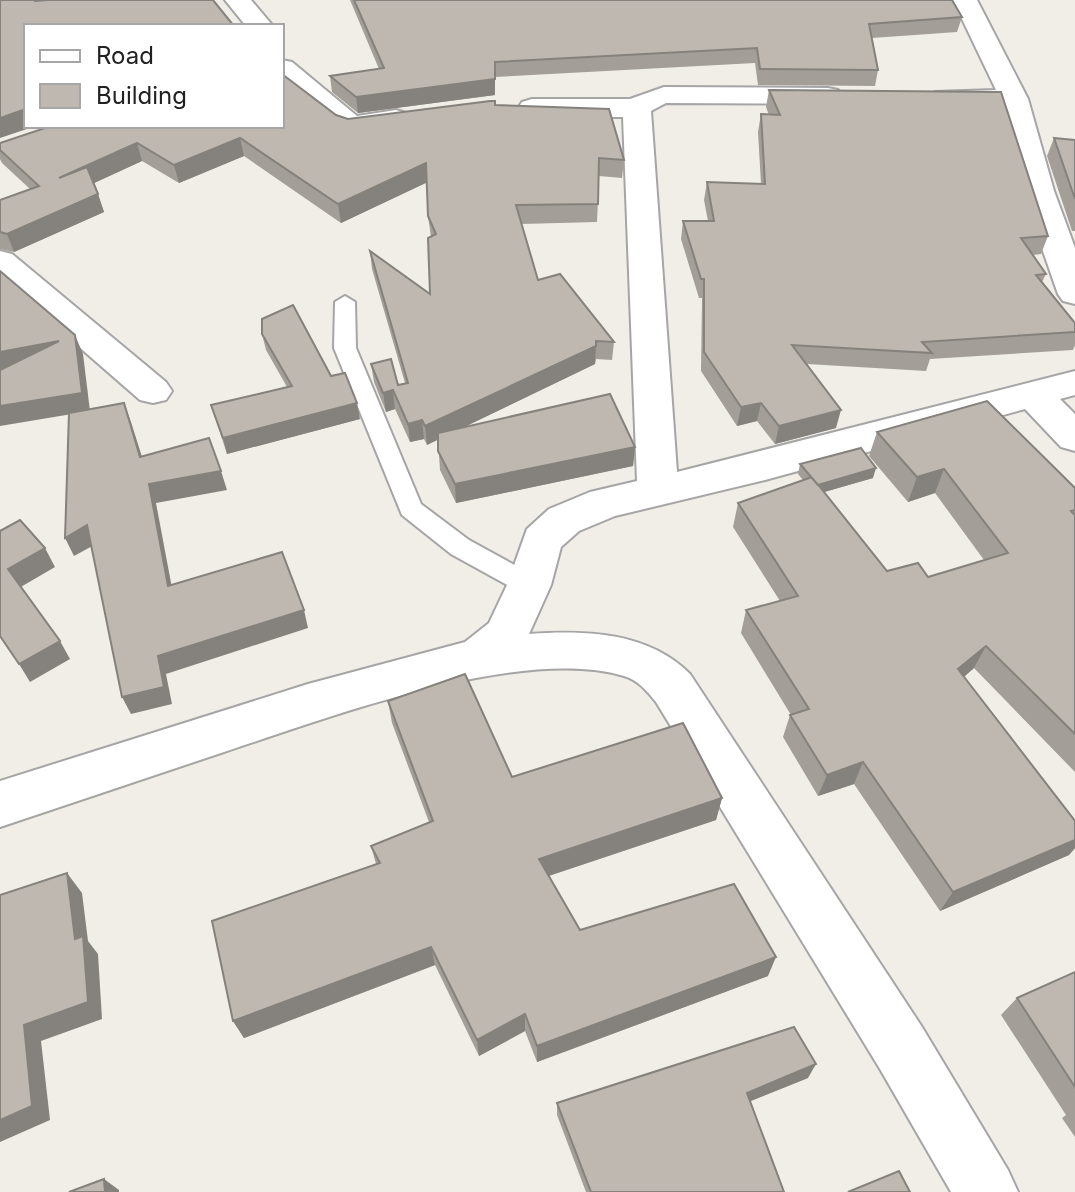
<svg xmlns="http://www.w3.org/2000/svg" width="1075" height="1192" viewBox="0 0 1075 1192" font-family="Inter,sans-serif">
	<rect width="100%" height="100%" fill="#f1eee8"/>
	<g fill="none" stroke-linecap="round" stroke-linejoin="round">
		<g stroke="#a5a5a5" stroke-width="4">
			<polygon id="lane" points="345,296 355,302 356,348 421,504 469,540 538,578 542,585 538,592 529,595 520,592 451,554 402,515 334,348 335,302"/>
		</g>
		<g stroke="#a5a5a5" stroke-width="4">
			<g id="street">
				<polygon points="225,0 251,0 273,26 246,26"/>
				<polygon points="953,0 977,0 1028,99 1054,191 1075,248 1075,304 1063,301 1058,294 1022,191 1002,107 935,104 931,98 935,92 996,90"/>
				<path d="M282,60L292,62L357,116L396,110L406,113L410,119L406,125C386,130 361,136 341,131L282,82Z"/>
				<path d="M664,87L828,88L838,90L842,96L838,102L828,104L666,103L651,111L677,472L1075,371V395L1060,399L1075,414V451L1061,447L1025,409L765,480L615,516L579,531L561,547L551,585L529,634C586,630 648,632 690,674L922,1027L1008,1170L1018,1192H951L880,1069L656,702C647,691 638,680 624,676C520,645 327,718 224,752C149,777 75,802 0,827V781L308,684L465,642L489,623L507,585L527,529L549,509L590,492L637,481L623,117H532L522,114L518,108L522,102L532,99H630Z"/>
				<polygon points="0,251 12,254 166,382 172,391 166,400 153,403 140,400 0,278"/>
			</g>
		</g>
		<use href="#lane" fill="#fff" fill-rule="evenodd"/>
		<use href="#street" fill="#fff" fill-rule="evenodd"/>
	</g>
	<g fill="#a39e98">
		<polygon points="350,0 952,0 962,17 957,32 872,38 878,70 875,86 758,85 755,63 495,77 495,95 358,113 332,92 330,76 379,69"/>
		<polygon points="769,90 1048,236 1041,254 1033,255 1046,274 1042,282 1075,323 1075,345 1073,350 930,359 926,371 807,364 836,428 775,444 757,421 737,426 701,371 702,298 699,298 681,239 683,221 708,221 704,200 707,182 761,184 758,132 761,114 769,115 766,107"/>
		<polygon points="495,105 624,160 622,178 599,176 597,222 521,224 538,280 614,342 612,360 596,359 595,364 462,428 635,447 633,466 456,503 440,470 438,439 427,445 424,439 410,442 395,409 386,412 374,382 371,364 398,385 405,383 372,269 370,251 430,294 431,237 428,216 427,182 341,223 244,156 179,183 142,161 94,183 104,212 14,252 0,249 0,200 30,189 2,163 0,159 0,143 336,115 348,119"/>
		<polygon points="1054,138 1075,140 1075,231 1072,231 1047,156"/>
		<polygon points="262,334 331,376 360,419 227,454 211,405 287,387 266,350"/>
		<polygon points="877,432 1075,488 1075,772 974,668 964,677 1075,821 1075,848 1069,855 940,911 854,784 818,796 783,737 790,715 791,715 741,633 746,610 780,601 733,527 738,503 803,480 798,474 800,464 873,478 824,492 887,571 928,577 984,560 935,493 908,502 869,456"/>
		<polygon points="388,701 512,777 722,798 716,820 549,876 580,930 768,976 537,1062 525,1031 479,1056 435,965 244,1038 233,1021 376,864 371,846 429,822 392,723"/>
		<polygon points="1075,972 1075,1137 1062,1118 1066,1115 1001,1015 1017,998"/>
		<polygon points="808,1078 750,1101 784,1192 586,1192 557,1115 557,1103"/>
	</g>
	<g fill="#85817c">
		<polygon points="495,62 495,95 358,113 356,97"/>
		<polygon points="26,109 26,126 36,126 0,138 0,118"/>
		<polygon points="240,138 244,156 179,183 174,165"/>
		<polygon points="137,143 142,161 66,196 59,178"/>
		<polygon points="426,163 428,182 341,223 338,204"/>
		<polygon points="98,194 104,212 14,252 7,234"/>
		<polygon points="75,335 83,354 90,411 0,426 0,406"/>
		<polygon points="59,341 0,372 0,352"/>
		<polygon points="596,346 595,364 427,445 425,426"/>
		<polygon points="393,390 395,409 386,412 383,393"/>
		<polygon points="124,403 131,422 148,476 140,457"/>
		<polygon points="357,403 360,419 227,454 223,438"/>
		<polygon points="761,403 757,421 737,426 741,407"/>
		<polygon points="841,410 836,428 775,444 779,426"/>
		<polygon points="422,420 424,439 410,442 408,424"/>
		<polygon points="635,447 633,466 456,503 455,484"/>
		<polygon points="876,468 873,478 814,495 817,485"/>
		<polygon points="944,469 935,493 908,502 917,477"/>
		<polygon points="221,471 227,490 156,503 175,604 168,586 149,484"/>
		<polygon points="87,525 96,544 74,556 65,538"/>
		<polygon points="45,548 55,567 19,588 8,569"/>
		<polygon points="304,610 308,628 166,674 172,704 131,714 122,697 158,656"/>
		<polygon points="60,641 70,659 30,682 19,664"/>
		<polygon points="986,646 974,668 946,692 958,669"/>
		<polygon points="863,762 854,784 818,796 827,775"/>
		<polygon points="722,798 716,820 539,879 539,859"/>
		<polygon points="1075,840 1075,848 1069,855 940,911 953,892"/>
		<polygon points="67,873 82,893 88,941 98,954 102,1019 41,1041 50,1120 0,1142 0,1120 24,1025 75,939"/>
		<polygon points="431,947 435,965 244,1038 233,1021"/>
		<polygon points="776,957 768,976 537,1062 537,1046"/>
		<polygon points="525,1014 525,1031 479,1056 477,1040"/>
		<polygon points="816,1064 808,1078 741,1105 747,1093"/>
		<polygon points="104,1179 119,1190 119,1192 105,1192"/>
	</g>
	<g fill="#beb8b1" stroke="#85817c" stroke-width="2">
		<polygon points="0,0 35,0 35,1 48,0 213,0 234,26 26,26 26,109 0,118"/>
		<polygon points="354,0 952,0 962,17 869,24 878,70 760,69 757,48 495,62 495,79 356,97 330,76 384,68"/>
		<polygon points="282,74 336,115 348,119 490,101 495,101 495,105 609,109 624,160 599,158 598,204 516,205 538,280 560,274 614,342 596,341 596,346 425,426 422,420 408,424 393,390 383,393 371,364 391,359 398,385 408,383 370,251 430,294 428,238 436,234 428,216 426,163 338,204 240,138 174,165 137,143 59,178 87,167 98,194 7,234 0,232 0,200 39,186 0,150 0,143 51,126 282,126"/>
		<polygon points="769,90 1001,92 1048,236 1021,238 1046,274 1036,275 1075,323 1075,332 922,342 932,353 792,345 841,410 779,426 761,403 741,407 704,352 704,279 701,279 683,221 714,221 707,182 765,184 761,114 780,115"/>
		<polygon points="1054,138 1075,140 1075,199"/>
		<polygon points="0,271 75,335 82,393 0,406 0,370 59,341 0,352"/>
		<polygon points="293,305 331,376 345,373 357,403 223,438 211,405 292,386 262,334 262,319"/>
		<polygon points="610,394 635,447 455,484 438,451 438,433"/>
		<polygon points="987,401 1075,488 1075,510 1071,511 1075,515 1075,734 986,646 958,669 1075,821 1075,840 953,892 863,762 827,775 790,715 809,709 746,610 798,596 738,503 812,477 887,571 918,563 928,577 1008,553 944,469 917,477 877,432"/>
		<polygon points="124,403 140,457 209,438 221,471 149,484 168,586 282,552 304,610 158,656 164,687 122,697 87,525 65,538 69,413"/>
		<polygon points="861,448 876,468 818,485 800,464"/>
		<polygon points="20,520 45,548 8,569 60,641 19,664 0,636 0,531"/>
		<polygon points="465,674 512,777 683,723 722,798 539,859 580,930 734,884 776,957 537,1046 525,1014 477,1040 431,947 233,1021 212,921 380,863 371,846 433,821 388,701"/>
		<polygon points="67,873 75,939 83,936 88,1002 24,1025 32,1106 0,1120 0,895"/>
		<polygon points="1075,972 1075,1087 1017,998"/>
		<polygon points="794,1027 816,1064 747,1093 784,1192 591,1192 557,1103"/>
		<polygon points="899,1171 910,1192 848,1192"/>
		<polygon points="104,1179 105,1192 69,1192"/>
	</g>
	<rect x="24" y="24" width="260" height="104" fill="#ffffff" stroke="#a6a6a6" stroke-width="2"/>
	<rect x="40" y="50" width="40" height="12" fill="#ffffff" stroke="#a6a6a6" stroke-width="2"/>
	<text x="96" y="64" font-size="24" fill="#212121">Road</text>
	<rect x="40" y="84" width="40" height="24" fill="#beb8b1" stroke="#a6a6a6" stroke-width="2"/>
	<text x="96" y="104" font-size="24" fill="#212121">Building</text>
</svg>
